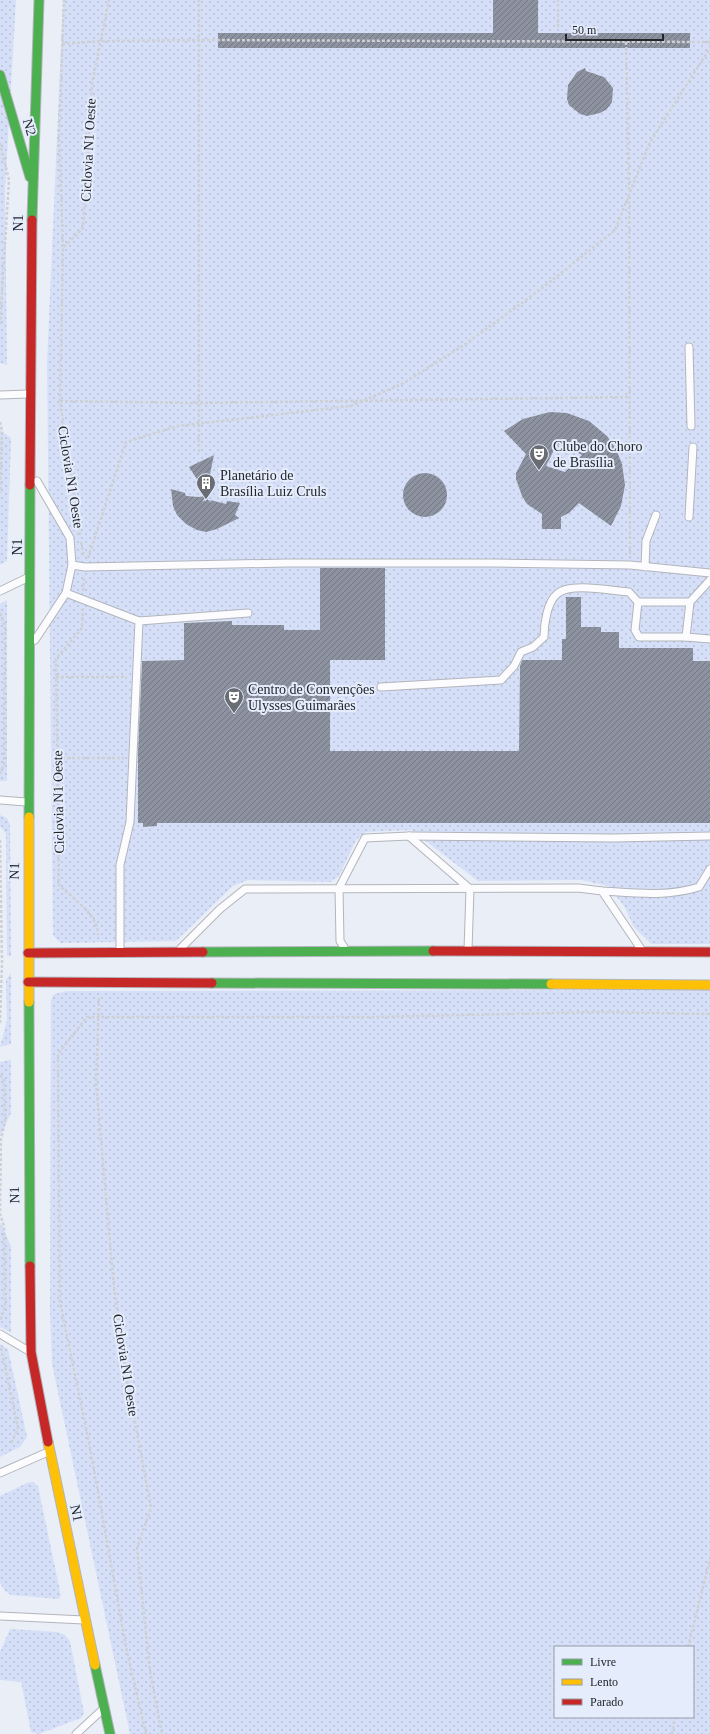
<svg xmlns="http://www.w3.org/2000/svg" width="710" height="1734" viewBox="0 0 710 1734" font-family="Georgia,serif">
	<defs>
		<pattern id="green-dots" width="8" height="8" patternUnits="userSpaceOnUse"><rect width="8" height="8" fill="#d5e0f8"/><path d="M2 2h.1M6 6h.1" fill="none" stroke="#b7c0d5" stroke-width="1.8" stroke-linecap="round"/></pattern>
		<pattern id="building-hatch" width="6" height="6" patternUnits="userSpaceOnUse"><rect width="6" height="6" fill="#8c929f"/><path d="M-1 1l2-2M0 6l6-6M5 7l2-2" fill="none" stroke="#727782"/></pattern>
	</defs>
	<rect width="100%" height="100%" fill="#eaeef7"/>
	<g fill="url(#green-dots)" fill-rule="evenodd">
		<polygon points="0,0 16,0 5,190 7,365 0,363"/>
		<polygon points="63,0 710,0 710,661 693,661 693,648 619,648 619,632 601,632 601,627 581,627 581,597 566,597 566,639 562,639 562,660 520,661 519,751 330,751 330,660 385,660 385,568 320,568 320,630 284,630 284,625 232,645 232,621 184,622 184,645 197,660 139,661 138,823 143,823 143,827 157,826 157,823 710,823 710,944 651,944 634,927 624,906 608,886 581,880 478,881 411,830 366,832 356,840 339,876 330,882 248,880 233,886 176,941 60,943 53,935 47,363"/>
		<polygon points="0,430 11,438 7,561 0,565"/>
		<polygon points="7,600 7,781 0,781 0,604"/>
		<polygon points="0,815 7,818 10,825 11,957 7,955 6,834 0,826"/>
		<polygon points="11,973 11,1044 0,1047 7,1020 6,980"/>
		<path d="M710,990V1734H130L52,1364L50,1311L51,1000L54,994L67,991ZM555,1647H693V1717H555Z"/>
		<polygon points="11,1060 11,1113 0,1136 0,1062"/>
		<polygon points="0,1222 11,1246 11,1333 0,1327"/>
		<polygon points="0,1344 8,1349 27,1437 20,1447 0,1457"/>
		<polygon points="33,1482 38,1486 61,1596 58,1599 11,1595 5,1591 0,1583 0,1496 27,1483"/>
		<polygon points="10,1629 57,1632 65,1635 70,1641 84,1713 81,1718 39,1734 31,1732 21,1682 0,1680 0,1652"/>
	</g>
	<g fill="url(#building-hatch)" fill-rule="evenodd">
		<polygon points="493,0 538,0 538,33 690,33 690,48 218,48 218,33 493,33"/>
		<polygon points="585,68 586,71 604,77 613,88 612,102 607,109 600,113 587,116 580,114 569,105 567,99 568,85 577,72"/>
		<path d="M550,412L567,413L589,421L607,436L616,449L622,464L625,485L621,506L611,526L579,503L569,513L561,517V529H542V514L527,504L522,496L516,479V473L526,454L504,431L523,419ZM557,444L569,448L582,455L565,472L546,466Z"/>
		<polygon points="214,455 206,493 189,467"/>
		<circle cx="425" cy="495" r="22"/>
		<polygon points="171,489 185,493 186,496 199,497 206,496 202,502 205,500 205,502 207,499 212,503 210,500 226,504 227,501 240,503 235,515 239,518 217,529 206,532 197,530 186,524 177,515 173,506"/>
		<polygon points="320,568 385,568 385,660 330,660 330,751 519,751 520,666 522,660 562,660 562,639 566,639 566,597 581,597 581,627 601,627 601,632 619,632 619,648 693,648 693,661 710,661 710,823 157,823 157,826 143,827 143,823 138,823 138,752 142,661 184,660 184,623 232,621 232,625 284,625 284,630 320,630"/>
	</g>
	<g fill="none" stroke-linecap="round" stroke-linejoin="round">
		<g stroke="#b2b5bc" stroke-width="9">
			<g id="lane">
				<polyline points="689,347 691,426"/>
				<polyline points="0,395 28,394"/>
				<polyline points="689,517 693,447"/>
				<polyline points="72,565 85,567 287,563 492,563 630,565 710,573"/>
				<polyline points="645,567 646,541 656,515"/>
				<polyline points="0,591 27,578"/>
				<polyline points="66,593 139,621 130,822 120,865 120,950"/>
				<polyline points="690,602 638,602 635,630 639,637 686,637 690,602 710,580"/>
				<polyline points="139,621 248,613"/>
				<polyline points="686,637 710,639"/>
				<polyline points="35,640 66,593 72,565 70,538 37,481"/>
				<path d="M381,687L501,680L514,666L521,652L533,647L544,637C544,625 547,602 557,594C570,582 612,591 629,592L638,602"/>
				<polyline points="0,800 26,802"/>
				<polyline points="409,836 614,838 710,836"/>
				<path d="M602,891C635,893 667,897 699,887L710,869"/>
				<polyline points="344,947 340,941 339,888 365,838 409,836 470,889 468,950"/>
				<polyline points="181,948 220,909 245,889 578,888 602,891 641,949"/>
				<polyline points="0,1334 27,1350"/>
				<polyline points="0,1473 48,1452"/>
				<polyline points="0,1616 84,1620"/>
				<polyline points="76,1734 101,1711"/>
			</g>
		</g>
		<g stroke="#b2b5bc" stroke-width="11">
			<g id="fast">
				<polyline points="0,75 30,177"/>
				<polyline points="32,220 39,0"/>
				<polyline points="29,817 30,485"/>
				<polyline points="203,952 433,951"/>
				<polyline points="212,983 551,984"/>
				<polyline points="29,1002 30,1266"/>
				<polyline points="95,1665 110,1734"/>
			</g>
		</g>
		<g stroke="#b2b5bc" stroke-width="11">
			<g id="slow">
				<polyline points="551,984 710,985"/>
				<polyline points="29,1002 29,817"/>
				<polyline points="48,1442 95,1665"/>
			</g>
		</g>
		<g stroke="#b2b5bc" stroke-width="11">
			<g id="jam">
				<polyline points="30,485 32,220"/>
				<polyline points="433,951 710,952"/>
				<polyline points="28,953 203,952"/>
				<polyline points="28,982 212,983"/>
				<polyline points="30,1266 31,1352 48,1442"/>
			</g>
		</g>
		<g stroke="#ced0d3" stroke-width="2.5" stroke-dasharray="3 2" stroke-linecap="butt">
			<polyline points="558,27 558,0"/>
			<polyline points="626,42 629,191"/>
			<polyline points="62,44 101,41 199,40 710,42"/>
			<polyline points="0,143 9,180 0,324"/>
			<polyline points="629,196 630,557"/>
			<polyline points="63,247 59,138 64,0"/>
			<polyline points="60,401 197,403 629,397"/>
			<polyline points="0,422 2,431 0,493"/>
			<polyline points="199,452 199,0"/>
			<polyline points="80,535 60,401 63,248 83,228 92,84 109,0"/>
			<polyline points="81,542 84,557"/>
			<polyline points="88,558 126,442 178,426 351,406 402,384 464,345 541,289 615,230 650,142 710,48"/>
			<polyline points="83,591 84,576"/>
			<path d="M83,608L82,628L56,659L59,885C73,899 98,914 98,935"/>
			<polyline points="0,613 5,626 4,764 0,774"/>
			<polyline points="56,677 127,677"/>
			<polyline points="57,758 124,758"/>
			<polyline points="0,840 2,963 0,1023"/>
			<polyline points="99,998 96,1083 114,1288 127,1379 151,1508 137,1548 150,1671 162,1734"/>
			<polyline points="0,1075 4,1080 5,1122 1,1139 0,1214 4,1226 5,1307 0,1321"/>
			<polyline points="1,1348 18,1428 11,1444"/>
			<polyline points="688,1647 710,1559"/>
			<polyline points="146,1734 126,1647 90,1448 60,1302 58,1054 87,1017 376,1017 598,1012 710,1014"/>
			<polyline points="672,1734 675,1717"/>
		</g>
		<use href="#lane" stroke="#fcfcfe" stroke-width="7"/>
		<use href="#fast" stroke="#4caf50" stroke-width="9"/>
		<use href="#slow" stroke="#ffc107" stroke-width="9"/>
		<use href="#jam" stroke="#c62828" stroke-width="9"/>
	</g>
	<defs>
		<g id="theatre-pin" transform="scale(1)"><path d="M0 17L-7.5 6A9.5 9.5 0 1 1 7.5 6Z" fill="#696c72" stroke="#e5ecfc"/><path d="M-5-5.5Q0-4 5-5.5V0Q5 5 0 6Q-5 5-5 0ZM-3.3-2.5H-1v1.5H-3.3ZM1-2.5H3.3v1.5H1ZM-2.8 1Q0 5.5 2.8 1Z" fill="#fff"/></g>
		<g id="building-pin" transform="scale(1)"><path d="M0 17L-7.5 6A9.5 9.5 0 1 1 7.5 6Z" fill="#696c72" stroke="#e5ecfc"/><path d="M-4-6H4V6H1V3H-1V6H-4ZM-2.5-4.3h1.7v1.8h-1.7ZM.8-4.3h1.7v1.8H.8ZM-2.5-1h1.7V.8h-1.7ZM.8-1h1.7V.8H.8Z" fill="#fff"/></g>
	</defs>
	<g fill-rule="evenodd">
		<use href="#theatre-pin" x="539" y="454"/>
		<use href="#building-pin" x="206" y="483"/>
		<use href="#theatre-pin" x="234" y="697"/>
	</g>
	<g text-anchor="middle" stroke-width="4" stroke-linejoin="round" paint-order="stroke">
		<g font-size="14" fill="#23262b" stroke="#e5ecfc">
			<text transform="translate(30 127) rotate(74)" y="5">N2</text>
			<text transform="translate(88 150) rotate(-87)" y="5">Ciclovia N1 Oeste</text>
			<text transform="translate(18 223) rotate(-90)" y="5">N1</text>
			<text transform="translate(71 477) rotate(81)" y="5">Ciclovia N1 Oeste</text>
			<text transform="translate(17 547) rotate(-90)" y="5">N1</text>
			<text transform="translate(58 802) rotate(-91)" y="5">Ciclovia N1 Oeste</text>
			<text transform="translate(14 871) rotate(-89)" y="5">N1</text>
			<text transform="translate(14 1195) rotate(-91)" y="5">N1</text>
			<text transform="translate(126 1365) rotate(81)" y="5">Ciclovia N1 Oeste</text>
			<text transform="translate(77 1513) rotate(78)" y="5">N1</text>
		</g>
		<g font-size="14" fill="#23262b" stroke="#e5ecfc" text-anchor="start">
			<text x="553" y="451">Clube do Choro<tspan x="553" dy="16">de Brasília</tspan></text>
			<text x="220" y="480">Planetário de<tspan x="220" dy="16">Brasília Luiz Cruls</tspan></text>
			<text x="248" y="694">Centro de Convenções<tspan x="248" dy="16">Ulysses Guimarães</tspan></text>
		</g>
	</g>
	<rect x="554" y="1646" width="140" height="72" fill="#e5ecfc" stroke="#979da8"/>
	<rect x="562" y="1659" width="20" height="6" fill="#4caf50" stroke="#979da8"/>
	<text x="590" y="1666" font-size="12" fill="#23262b">Livre</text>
	<rect x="562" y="1679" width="20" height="6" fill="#ffc107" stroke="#979da8"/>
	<text x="590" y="1686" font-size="12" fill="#23262b">Lento</text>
	<rect x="562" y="1699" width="20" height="6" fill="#c62828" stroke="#979da8"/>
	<text x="590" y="1706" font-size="12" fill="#23262b">Parado</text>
	<path d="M566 34v6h97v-6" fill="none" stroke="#23262b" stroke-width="2"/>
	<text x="572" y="34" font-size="12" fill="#23262b" stroke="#e5ecfc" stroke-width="3" paint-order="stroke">50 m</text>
</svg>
